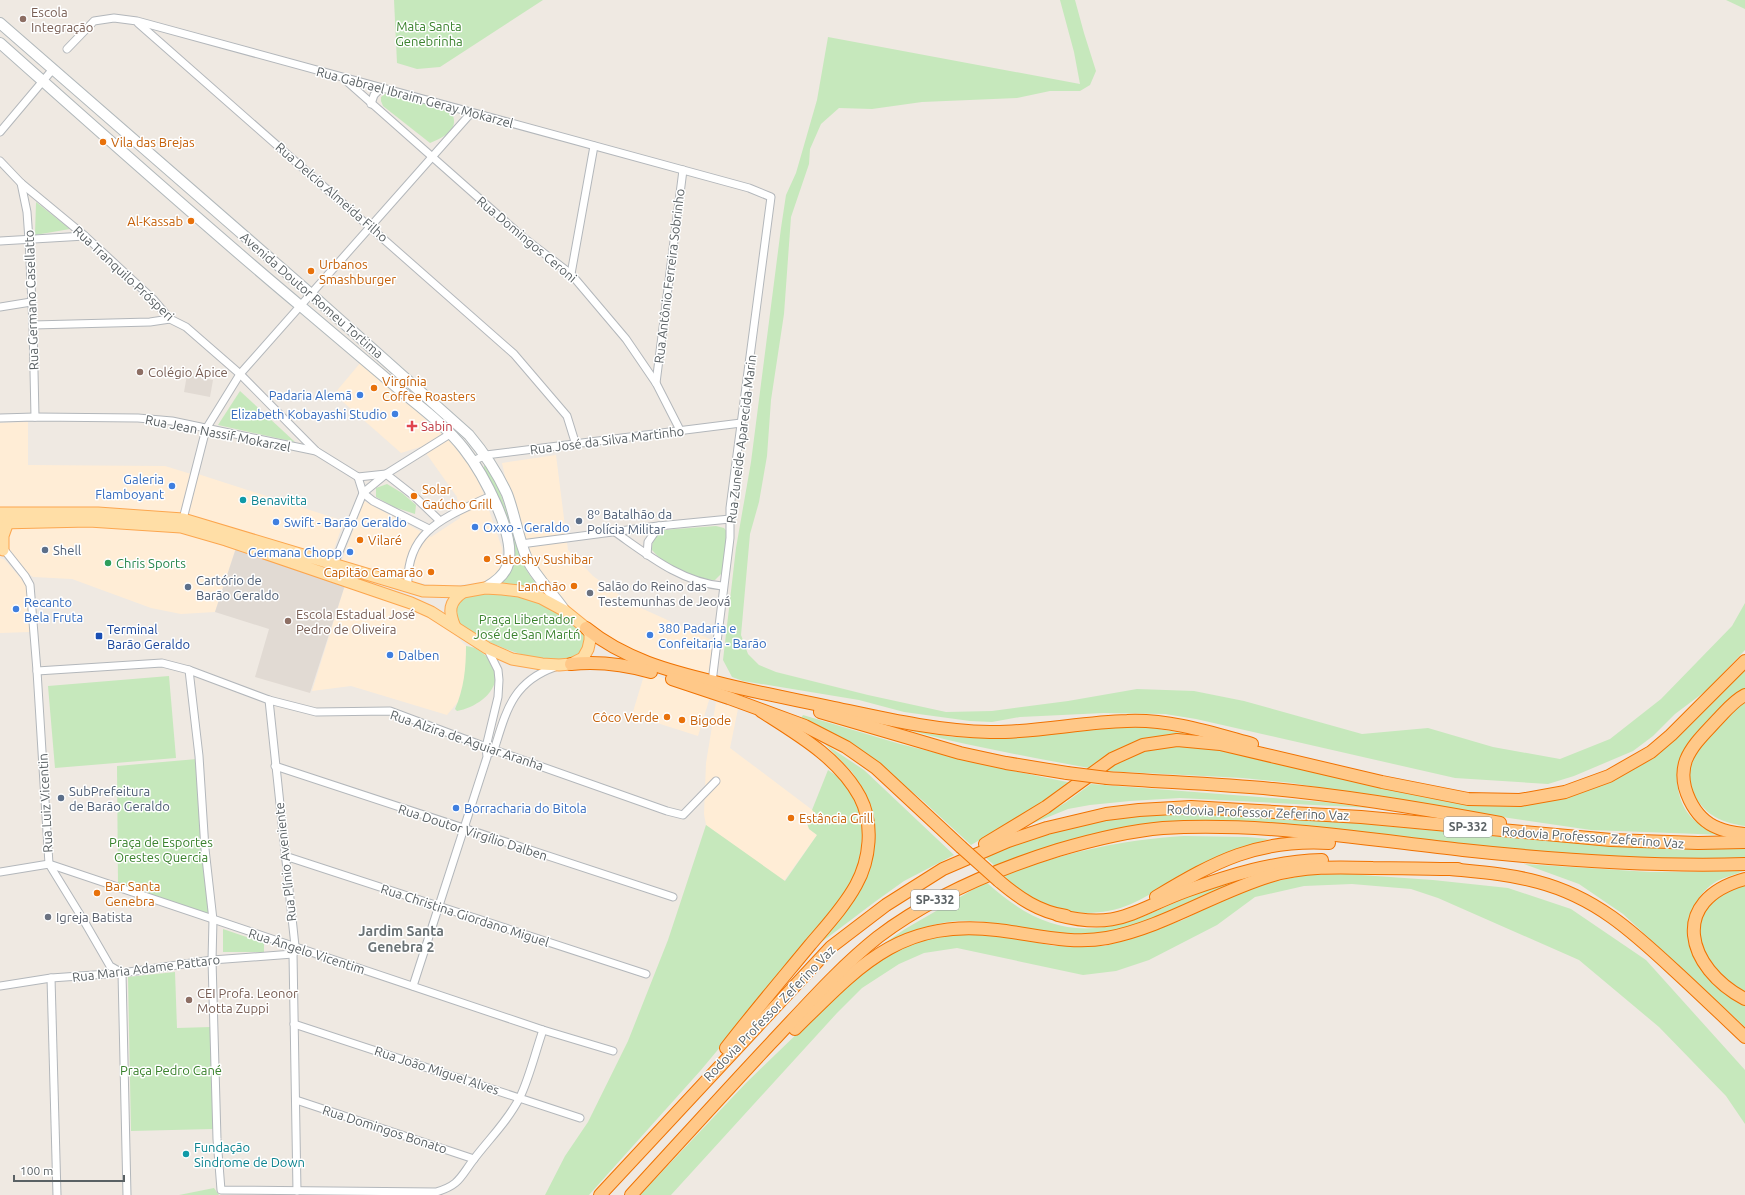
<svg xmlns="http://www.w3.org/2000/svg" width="1745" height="1195" viewBox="0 0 1745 1195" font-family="Ubuntu,sans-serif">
	<rect width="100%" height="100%" fill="#efe9e2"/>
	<g fill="#ffedd6">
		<polygon points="361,362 450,441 477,475 502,548 501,570 490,581 442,587 411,581 342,560 364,501 431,537 460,518 457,497 428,456 420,447 401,453 334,394"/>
		<polygon points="28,422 28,465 165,466 191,474 181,515 0,512 0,423"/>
		<polygon points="556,455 568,550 593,576 632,604 714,641 708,677 619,651 553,594 520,541 502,463"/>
		<polygon points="198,474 344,521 330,560 186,517"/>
		<polygon points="79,524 182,530 236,548 215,612 181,614 151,608 72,579 33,577 23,570 8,551 8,538 11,526"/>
		<polygon points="0,558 5,560 26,584 30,632 0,633"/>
		<polygon points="345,585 403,605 448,628 466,646 466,671 463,685 458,702 447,715 351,686 312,691"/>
		<polygon points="645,672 711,694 698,736 632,715"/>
		<polygon points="716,702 738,709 730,748 815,812 809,829 817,835 784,881 706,825 704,814 706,763"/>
	</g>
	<g fill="#e1dad3">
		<polygon points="187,375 213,380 210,397 184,392"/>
		<polygon points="236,548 345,585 310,693 255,677 269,629 215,612"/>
	</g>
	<g fill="#c6e8bc">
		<polygon points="394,0 543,0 440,67 417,69 397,63"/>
		<polygon points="1060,0 1075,0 1084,33 1096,71 1090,85 1080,91 1050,91 1017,98 922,102 872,109 839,108 821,124 810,149 809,164 791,217 784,314 771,400 767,456 759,502 750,534 741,635 748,654 759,665 776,672 868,695 946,712 992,711 1068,701 1137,689 1194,691 1244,701 1362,734 1428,728 1493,747 1560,759 1610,739 1661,699 1732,626 1745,603 1745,650 1707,690 1675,714 1653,736 1633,751 1574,776 1548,784 1455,778 1196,719 1165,714 1104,713 1020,717 992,722 970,721 904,712 859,700 743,681 732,677 723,660 736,548 751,462 781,228 786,195 796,173 817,100 828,37 1080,84 1074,52"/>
		<polygon points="1726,0 1745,0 1745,9"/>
		<path d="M389,93L450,110C462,128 445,137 430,143L383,106L381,101V97L385,94Z"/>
		<polygon points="36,202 70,229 35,235"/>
		<polygon points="240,391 295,442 218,425"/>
		<path d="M484,465C498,468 517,553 526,569C532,580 541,589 550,597L499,585L512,567L513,554L494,490L484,470Z"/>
		<polygon points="387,484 402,493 416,505 415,514 394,507 376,497 376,488"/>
		<path d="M716,526L724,528L728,533L722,573L715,580C696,581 664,565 652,550C652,540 654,535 663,530Z"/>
		<path d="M481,593C493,593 506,593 518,595C534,598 571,615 582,628C585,632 585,638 585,643C580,667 542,660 524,655C504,649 487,642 469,630C466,629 461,627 459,624C456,620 455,614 456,609C457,597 471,595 481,593Z"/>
		<path d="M466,646C475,647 480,650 487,657C490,662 497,670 496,676C495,695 474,708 457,711L455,709C464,689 466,668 466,646Z"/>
		<path d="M1745,667V690L1679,763C1674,788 1680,812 1702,826C1708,831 1718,833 1725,835L1591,830L1454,810L1292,783L1243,778L1105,771L1134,753L1166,746H1200L1476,803L1621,775Z"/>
		<polygon points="169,676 176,758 55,768 48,686"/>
		<path d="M1745,702V826C1725,823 1710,818 1698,801C1677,772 1693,753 1714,731C1724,721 1733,711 1745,702Z"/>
		<polygon points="803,715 900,744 990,766 1072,783 1046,802 971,845 922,800 869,756 799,722"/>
		<path d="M883,723L926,733L953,737L979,738L1006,737L1077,729L1141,726L1205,737C1156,734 1129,737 1089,768C1019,755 951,743 883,723Z"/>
		<polygon points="825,744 864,770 954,855 904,881 876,901 811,950 852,901 871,810 865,792 852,772"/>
		<polygon points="197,759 210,915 118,884 117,766"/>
		<path d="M828,770C868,795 868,842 852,882C848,891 841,899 836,908L701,1070L589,1195H545L565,1156L588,1122L628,1041L668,940L706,825L785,881L817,835L809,829L807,823L815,813L812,810Z"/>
		<polygon points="1091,784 1324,802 1373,808 1180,798 1130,801 1090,805 1068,809 1026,826 1065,803"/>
		<path d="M1173,813H1204L1355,823L1524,839L1620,845L1745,847V860L1577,856L1232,824L1081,837L1027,854L996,867L985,857C1007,848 1029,838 1051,832C1090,820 1132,815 1173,813Z"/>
		<path d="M1184,836L1247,837L1269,839C1246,846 1222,854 1201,865C1177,877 1155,893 1131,904C1096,919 1052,915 1021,892C1015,887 1009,880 1003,875C1065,853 1118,840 1184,836Z"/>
		<path d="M1524,864L1650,872L1743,871C1735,875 1725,877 1717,881C1686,899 1680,943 1702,970C1713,984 1731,994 1745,1004V1027L1623,914L1579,884Z"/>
		<polygon points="1347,874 1433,880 1508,888 1571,909 1646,960 1745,1070 1745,1124 1726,1096 1659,1027 1579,960 1438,898 1411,889 1352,884 1304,886 1255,897 1217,925 1149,960 1116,971 1083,975 957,948 924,953 899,964 862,988 837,1013 671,1195 640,1195 746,1083 863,970 910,941 950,933 998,935 1054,946 1105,946 1183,920 1226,898 1272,882 1306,875"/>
		<path d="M1250,877C1234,883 1218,889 1202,896C1169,912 1138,930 1101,933C1079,935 1058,934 1037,931C1011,927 984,919 956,921C929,923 903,935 879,947L905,929L986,882C1029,921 1069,939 1128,922C1144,917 1160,909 1176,902C1200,892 1223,880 1250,877Z"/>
		<path d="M1745,883V993C1727,983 1703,960 1698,939C1694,923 1712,898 1725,890C1730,886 1739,885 1745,883Z"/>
		<polygon points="223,929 264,943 264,952 223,952"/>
		<polygon points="175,972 177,1028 211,1027 213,1129 131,1131 128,977"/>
		<polygon points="214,1188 219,1195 144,1195 179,1195"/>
	</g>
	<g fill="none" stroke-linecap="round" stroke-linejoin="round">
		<g stroke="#b3b7bb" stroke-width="9">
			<g id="minor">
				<polyline points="138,23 514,354 567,416 576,445"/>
				<polyline points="67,49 94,21 114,18 137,21 749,188 771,197 730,508 730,538 712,682"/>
				<polyline points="343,78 524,238 571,274 626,339 656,383 680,430"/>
				<polyline points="371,104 374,95 381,88"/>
				<polyline points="0,132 53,69"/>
				<polyline points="0,161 21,183 85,236 153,299 170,319 186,327 240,374 316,451 358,477 386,474 414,496 440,521"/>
				<polyline points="21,183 27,212 29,240 33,325 35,417"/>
				<polyline points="0,241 85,236"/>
				<polyline points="571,274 594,146"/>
				<polyline points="0,307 31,302"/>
				<polyline points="33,325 150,322 170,319"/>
				<polyline points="656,383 683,170"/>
				<polyline points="0,418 35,417 138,418 172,421 316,451"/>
				<polyline points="473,461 486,455 741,423"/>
				<polyline points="358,477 363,493 373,501 429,529"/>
				<polyline points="183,519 206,429 240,374 471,113"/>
				<path d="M615,532C648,555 681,582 722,586"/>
				<polyline points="521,544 658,526 730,519"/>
				<polyline points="2,547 25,576 30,585 37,671 49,864 84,921 110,966 122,973 127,1195"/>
				<polyline points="647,555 648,542 659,526"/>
				<polyline points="334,564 363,493 386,474 450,434"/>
				<path d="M408,587C405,528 449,516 493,495"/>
				<path d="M189,670L199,756L205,849L213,920L212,960L217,1139L221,1190L436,1192C460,1185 460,1177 474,1159C489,1139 508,1121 520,1097C529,1079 536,1050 543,1030"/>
				<polyline points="37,671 162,663 189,670 269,700 316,712 390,711 486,747 667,811 683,815 716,781"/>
				<polyline points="269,700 295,946 293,954 297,1191"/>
				<path d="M490,753L494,750C506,712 512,682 555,667"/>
				<polyline points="275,766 673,897"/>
				<polyline points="285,856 646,974"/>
				<polyline points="0,872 49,864 543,1030 613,1051"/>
				<polyline points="51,978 57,1195"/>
				<polyline points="0,986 51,978 122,973 212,960 293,954"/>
				<polyline points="413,986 487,757 486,747 498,697 499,680 498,670 487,648"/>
				<polyline points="294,1024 580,1118"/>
				<polyline points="296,1100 474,1159"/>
			</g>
		</g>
		<g stroke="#b1b8bb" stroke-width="12">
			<g id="secondary">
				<path d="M0,23L311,294L469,435C485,454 497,472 507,494C515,515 518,538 527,559C536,578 553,593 565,611"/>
				<path d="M0,43C100,132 200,222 303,308C336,336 368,363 401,391C423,409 447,427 464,449C482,472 519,538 507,567C503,577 494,583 485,588"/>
			</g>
		</g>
		<g stroke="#fca64e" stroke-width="13">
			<g id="primary">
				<polyline points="0,513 98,513 183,519 423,591 463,592 485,588 502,589 519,591 541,598 565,611 586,628 590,634 590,640 588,649 583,658 571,664 559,665 542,664 512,659 487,648 431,612 411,603 226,540 181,527 89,521 0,523"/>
				<polyline points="3,550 3,536 8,522"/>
				<path d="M455,627C448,611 449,602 463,592"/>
			</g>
		</g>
		<g stroke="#f07200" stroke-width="14">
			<g id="motorway">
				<path d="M586,628C624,659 669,671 715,682C753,692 792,699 830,707C882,718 936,731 990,732C1036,733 1081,722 1127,721C1170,719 1212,733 1252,744"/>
				<path d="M571,664C599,661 623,664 651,672"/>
				<polyline points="672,679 729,698 805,726 846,747 876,768 961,847"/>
				<path d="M1745,695C1733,701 1725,712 1716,721C1705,733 1692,745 1686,760C1677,785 1694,819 1718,828C1726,832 1736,833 1745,834"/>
				<polyline points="820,712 960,753 1006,763 1067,773"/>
				<path d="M1107,778C1163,782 1218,784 1273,789C1349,796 1425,809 1500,823"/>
				<polyline points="985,844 1046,807 1112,759 1143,745 1177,740 1220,744 1382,782 1468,799 1520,800 1565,792 1609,776 1651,752 1671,735 1745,661"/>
				<path d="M1450,869C1480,872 1509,874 1538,882C1595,897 1632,931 1674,970C1698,992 1722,1015 1745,1037"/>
				<path d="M1745,879C1668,900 1686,968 1745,999"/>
				<path d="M999,881C1019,898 1039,912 1066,916"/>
				<path d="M1156,897C1216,861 1257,839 1329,843"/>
				<path d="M1058,915C1118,931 1134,910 1186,891C1230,875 1275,861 1322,860"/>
				<path d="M795,1029C858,967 900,918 997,930C1033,934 1070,945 1107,938C1164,927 1214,893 1270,876C1303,866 1338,867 1373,868C1401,868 1430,869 1458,869"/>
				<path d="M726,1048C753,1013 782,979 810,945C826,926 844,907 856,885C870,860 874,824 860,797C839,758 797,734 761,711"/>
				<polyline points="600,1195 831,947 886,905 943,869 1008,841 1047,828 1106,814 1139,810 1191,807 1361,817 1611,840 1698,843 1745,842"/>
				<path d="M631,1195C678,1144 724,1093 771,1043C806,1006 839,968 878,937C932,896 994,870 1058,850C1092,840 1127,831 1163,828C1263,822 1364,839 1463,850C1556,860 1651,867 1745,864"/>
			</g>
		</g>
		<use href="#minor" stroke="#fff" stroke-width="7"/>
		<use href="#secondary" stroke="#fff" stroke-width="10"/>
		<use href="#primary" stroke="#ffdea6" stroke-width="11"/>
		<use href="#motorway" stroke="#ffc888" stroke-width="12"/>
		<g stroke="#f07200" stroke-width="14" stroke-linecap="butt">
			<g id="motorway-bridge">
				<polyline points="1067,773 1107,778"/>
				<polyline points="961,847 999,881"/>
			</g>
		</g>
		<use href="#motorway-bridge" stroke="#ffc888" stroke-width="12"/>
	</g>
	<g fill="#8d6e63" stroke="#fff" stroke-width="1.5">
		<circle cx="23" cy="19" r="4"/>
		<circle cx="140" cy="372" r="4"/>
		<circle cx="288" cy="621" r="4"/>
		<circle cx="189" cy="1000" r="4"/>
	</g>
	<g fill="#e8710a" stroke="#fff" stroke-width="1.5">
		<circle cx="103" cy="142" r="4"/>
		<circle cx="191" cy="221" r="4"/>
		<circle cx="311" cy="271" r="4"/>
		<circle cx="374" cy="388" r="4"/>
		<circle cx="414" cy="496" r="4"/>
		<circle cx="360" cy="540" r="4"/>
		<circle cx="487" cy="559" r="4"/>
		<circle cx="431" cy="572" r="4"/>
		<circle cx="574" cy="586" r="4"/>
		<circle cx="667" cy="717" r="4"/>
		<circle cx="682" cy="720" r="4"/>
		<circle cx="791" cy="818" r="4"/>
		<circle cx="97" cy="893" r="4"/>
	</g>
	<g fill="#3f7fe0" stroke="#fff" stroke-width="1.5">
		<circle cx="360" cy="395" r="4"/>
		<circle cx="395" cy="414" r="4"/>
		<circle cx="172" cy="486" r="4"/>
		<circle cx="276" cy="522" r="4"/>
		<circle cx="475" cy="527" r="4"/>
		<circle cx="350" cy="552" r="4"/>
		<circle cx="16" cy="609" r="4"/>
		<circle cx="650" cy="635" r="4"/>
		<circle cx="390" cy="655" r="4"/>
		<circle cx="456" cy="808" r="4"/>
	</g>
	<path fill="#e0444e" stroke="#fff" stroke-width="1.5" d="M410 420h4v4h4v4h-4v4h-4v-4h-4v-4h4z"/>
	<g fill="#0f9aa8" stroke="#fff" stroke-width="1.5">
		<circle cx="243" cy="500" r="4"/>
		<circle cx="186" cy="1154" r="4"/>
	</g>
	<g fill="#5c6f8a" stroke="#fff" stroke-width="1.5">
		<circle cx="579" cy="521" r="4"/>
		<circle cx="45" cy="550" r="4"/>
		<circle cx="188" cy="587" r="4"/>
		<circle cx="61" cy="798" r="4"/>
	</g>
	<circle fill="#2e9e5b" stroke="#fff" stroke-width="1.5" cx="108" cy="563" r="4"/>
	<g fill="#6b7280" stroke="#fff" stroke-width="1.5">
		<circle cx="590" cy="593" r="4"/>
		<circle cx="48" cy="917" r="4"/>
	</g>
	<rect fill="#1a4fb4" stroke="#fff" stroke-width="1.5" x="95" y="632" width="8" height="8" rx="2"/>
	<g text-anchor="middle" stroke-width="3" stroke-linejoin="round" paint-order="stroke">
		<g fill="#fff" stroke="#8c9092" stroke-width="1">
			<rect x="1444" y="817" width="48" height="20" rx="3"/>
			<rect x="911" y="890" width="48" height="20" rx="3"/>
		</g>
		<g font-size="12" font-weight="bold" fill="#5a6164">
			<text x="1468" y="831">SP-332</text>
			<text x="935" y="904">SP-332</text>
		</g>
		<g font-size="13" fill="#785e54" stroke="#fff" text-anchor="start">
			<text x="31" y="17">Escola<tspan x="31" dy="15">Integração</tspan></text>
			<text x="148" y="377">Colégio Ápice</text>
			<text x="296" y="619">Escola Estadual José<tspan x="296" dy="15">Pedro de Oliveira</tspan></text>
			<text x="197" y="998">CEI Profa. Leonor<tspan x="197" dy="15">Motta Zuppi</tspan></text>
		</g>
		<g font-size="13" fill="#3a822d" stroke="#fff">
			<text x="429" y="31">Mata Santa<tspan x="429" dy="15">Genebrinha</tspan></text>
			<text x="527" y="624">Praça Libertador<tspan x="527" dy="15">José de San Martń</tspan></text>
			<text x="161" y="847">Praça de Esportes<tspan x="161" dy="15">Orestes Quercia</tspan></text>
			<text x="171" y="1075">Praça Pedro Cané</text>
		</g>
		<g font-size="13" fill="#5a6164" stroke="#fff">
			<text transform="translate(415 97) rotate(15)" y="5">Rua Gabrael Ibraim Geray Mokarzel</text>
			<text transform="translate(332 192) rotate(41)" y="5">Rua Delcio Almeida Filho</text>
			<text transform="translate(527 239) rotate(40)" y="5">Rua Domingos Ceroni</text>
			<text transform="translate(124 273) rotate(43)" y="5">Rua Tranquilo Prósperi</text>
			<text transform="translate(669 276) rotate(-83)" y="5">Rua Antônio Ferreira Sobrinho</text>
			<text transform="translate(312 295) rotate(41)" y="5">Avenida Doutor Romeu Tortima</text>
			<text transform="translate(31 300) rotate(-92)" y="5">Rua Germano Casellatto</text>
			<text transform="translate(218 433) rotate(11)" y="5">Rua Jean Nassif Mokarzel</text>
			<text transform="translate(741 439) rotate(-83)" y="5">Rua Zuneide Aparecida Marin</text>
			<text transform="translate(607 440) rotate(-7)" y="5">Rua José da Silva Martinho</text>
			<text transform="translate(467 740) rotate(19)" y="5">Rua Alzira de Aguiar Aranha</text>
			<text transform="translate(45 803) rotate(-93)" y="5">Rua Luiz Vicentin</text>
			<text transform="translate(1258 812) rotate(2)" y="5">Rodovia Professor Zeferino Vaz</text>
			<text transform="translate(473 832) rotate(18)" y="5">Rua Doutor Virgílio Dalben</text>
			<text transform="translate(1593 837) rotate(4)" y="5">Rodovia Professor Zeferino Vaz</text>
			<text transform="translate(285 862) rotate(-96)" y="5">Rua Plínio Aveniente</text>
			<text transform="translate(465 915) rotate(18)" y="5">Rua Christina Giordano Miguel</text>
			<text transform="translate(307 951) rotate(18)" y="5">Rua Ângelo Vicentim</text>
			<text transform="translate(146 968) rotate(-7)" y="5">Rua Maria Adame Pattaro</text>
			<text transform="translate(769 1013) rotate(-46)" y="5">Rodovia Professor Zeferino Vaz</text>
			<text transform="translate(437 1070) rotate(18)" y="5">Rua João Miguel Alves</text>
			<text transform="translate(385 1129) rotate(18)" y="5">Rua Domingos Bonato</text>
		</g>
		<g font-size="13" fill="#c56008" stroke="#fff" text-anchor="start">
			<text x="111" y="147">Vila das Brejas</text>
			<text x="183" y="226" text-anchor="end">Al-Kassab</text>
			<text x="319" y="269">Urbanos<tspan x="319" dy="15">Smashburger</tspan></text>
			<text x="382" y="386">Virgínia<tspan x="382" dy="15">Coffee Roasters</tspan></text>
			<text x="422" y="494">Solar<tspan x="422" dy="15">Gaúcho Grill</tspan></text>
			<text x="368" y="545">Vilaré</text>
			<text x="495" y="564">Satoshy Sushibar</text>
			<text x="423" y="577" text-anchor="end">Capitão Camarão</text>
			<text x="566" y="591" text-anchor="end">Lanchão</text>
			<text x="659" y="722" text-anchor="end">Côco Verde</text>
			<text x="690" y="725">Bigode</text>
			<text x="799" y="823">Estância Grill</text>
			<text x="105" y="891">Bar Santa<tspan x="105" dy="15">Genebra</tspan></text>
		</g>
		<g font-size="13" fill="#366cbe" stroke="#fff" text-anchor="start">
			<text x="352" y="400" text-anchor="end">Padaria Alemã</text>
			<text x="387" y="419" text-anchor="end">Elizabeth Kobayashi Studio</text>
			<text x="164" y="484" text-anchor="end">Galeria<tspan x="164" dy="15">Flamboyant</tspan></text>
			<text x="284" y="527">Swift - Barão Geraldo</text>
			<text x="483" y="532">Oxxo - Geraldo</text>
			<text x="342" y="557" text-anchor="end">Germana Chopp</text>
			<text x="24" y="607">Recanto<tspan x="24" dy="15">Bela Fruta</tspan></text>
			<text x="658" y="633">380 Padaria e<tspan x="658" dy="15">Confeitaria - Barão</tspan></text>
			<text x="398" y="660">Dalben</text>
			<text x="464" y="813">Borracharia do Bitola</text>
		</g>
		<g font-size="13" fill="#be3a42" stroke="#fff" text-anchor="start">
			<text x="421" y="431">Sabin</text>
		</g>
		<g font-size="13" fill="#0d838f" stroke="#fff" text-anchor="start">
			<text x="251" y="505">Benavitta</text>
			<text x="194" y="1152">Fundação<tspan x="194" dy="15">Sindrome de Down</tspan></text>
		</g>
		<g font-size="13" fill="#4e5e75" stroke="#fff" text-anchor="start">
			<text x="587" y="519">8º Batalhão da<tspan x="587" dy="15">Polícia Militar</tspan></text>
			<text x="53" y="555">Shell</text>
			<text x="196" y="585">Cartório de<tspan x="196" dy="15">Barão Geraldo</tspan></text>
			<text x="69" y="796">SubPrefeitura<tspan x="69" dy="15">de Barão Geraldo</tspan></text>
		</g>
		<g font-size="13" fill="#27864d" stroke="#fff" text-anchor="start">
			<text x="116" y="568">Chris Sports</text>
		</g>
		<g font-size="13" fill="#5b616d" stroke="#fff" text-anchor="start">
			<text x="598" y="591">Salão do Reino das<tspan x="598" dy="15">Testemunhas de Jeová</tspan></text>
			<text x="56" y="922">Igreja Batista</text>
		</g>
		<g font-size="13" fill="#164399" stroke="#fff" text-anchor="start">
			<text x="107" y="634">Terminal<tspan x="107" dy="15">Barão Geraldo</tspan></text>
		</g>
		<g font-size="14" font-weight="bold" fill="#6b7376" stroke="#fff">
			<text x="401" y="936">Jardim Santa<tspan x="401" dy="16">Genebra 2</tspan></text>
		</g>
	</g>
	<path d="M14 1175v6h110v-6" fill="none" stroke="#5a6164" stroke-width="2"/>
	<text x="20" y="1175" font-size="12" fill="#5a6164" stroke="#ffffff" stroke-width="3" paint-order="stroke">100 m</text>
</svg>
